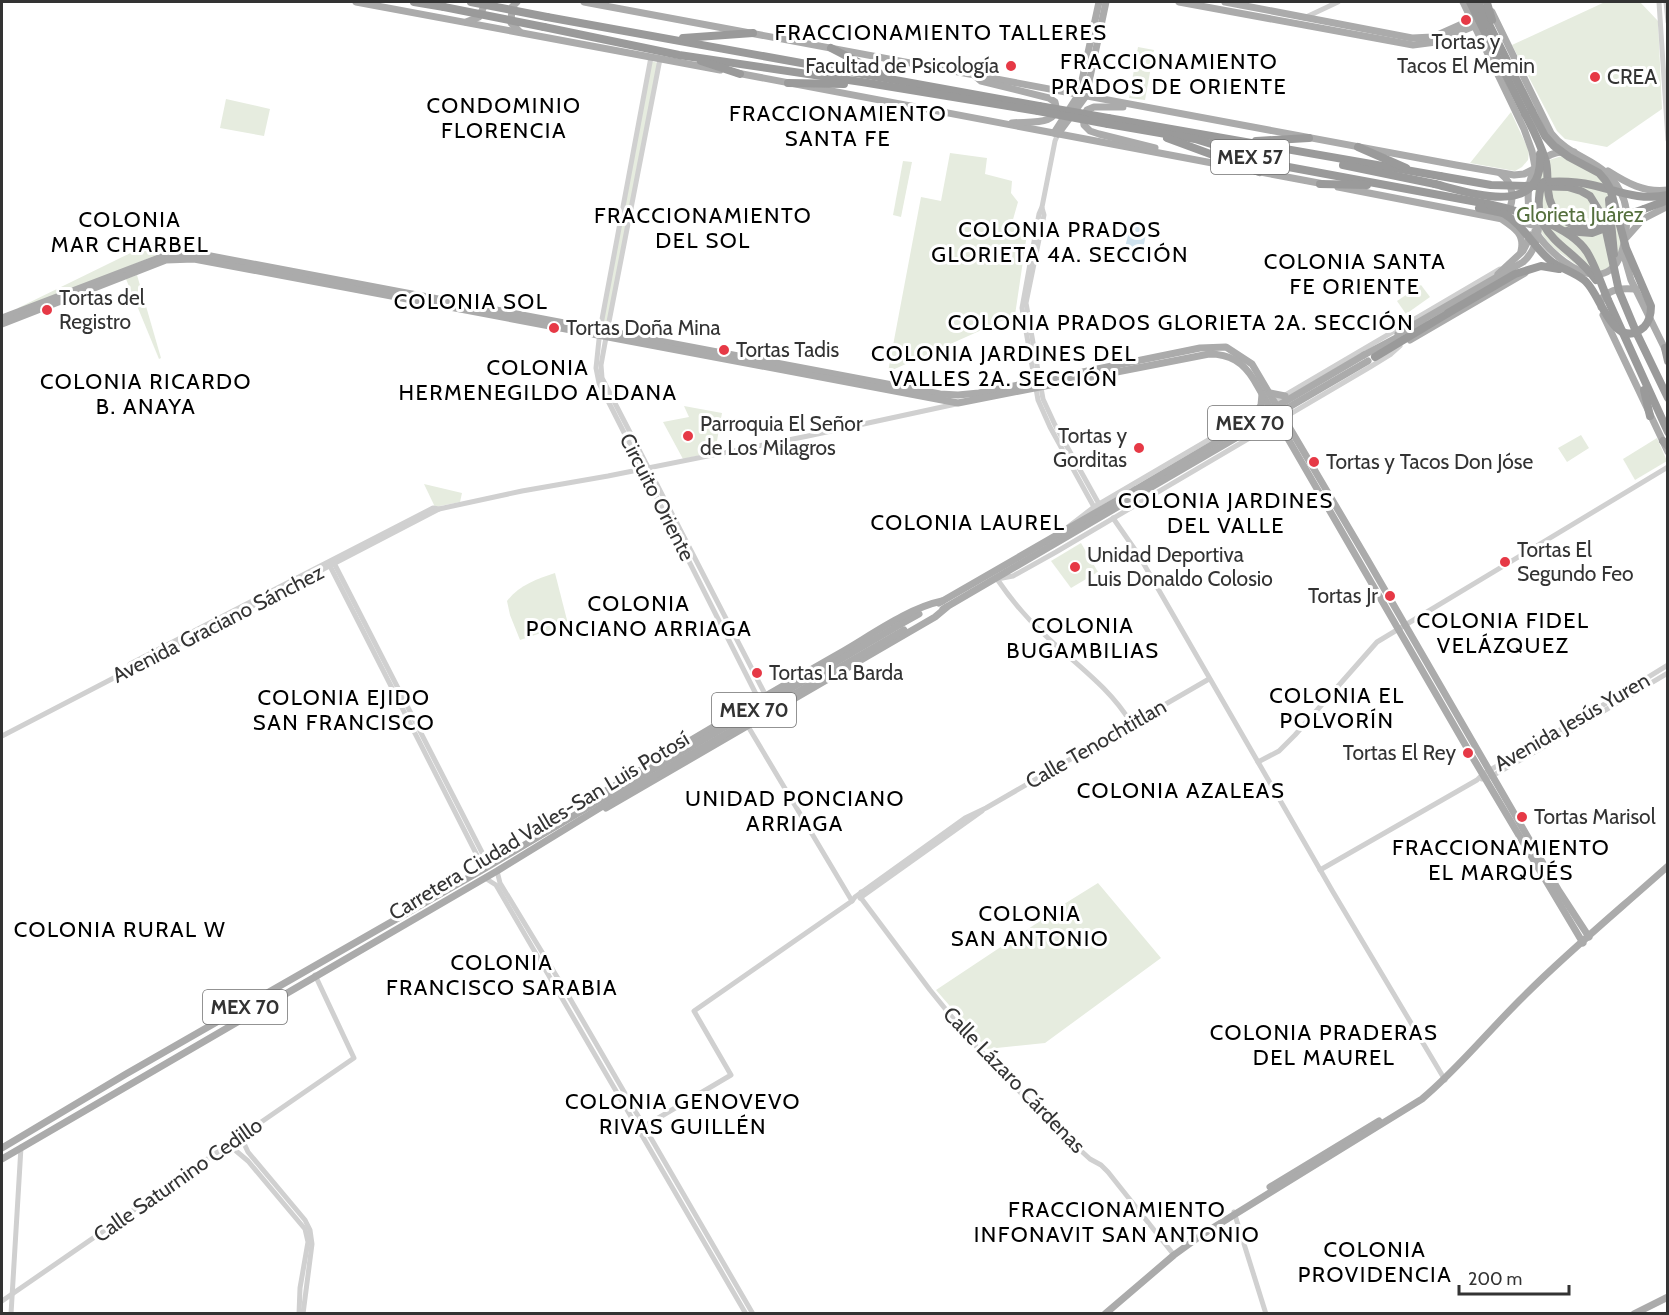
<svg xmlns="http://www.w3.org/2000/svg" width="1669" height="1315" viewBox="0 0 1669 1315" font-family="Cabin,sans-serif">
	<rect width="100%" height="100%" fill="#fff"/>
	<g fill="#e6ecdf">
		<polygon points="1605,2 1640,2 1658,21 1662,109 1607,147 1565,139 1557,131 1512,45"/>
		<polygon points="1138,47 1154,50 1145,100 1129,98"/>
		<polygon points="651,61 658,63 606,329 601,328"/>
		<polygon points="226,99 270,109 264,136 220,128"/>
		<polygon points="1511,112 1529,151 1528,160 1522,167 1515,171 1470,163"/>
		<polygon points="950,153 987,158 985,174 1012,181 1011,193 1018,202 1012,223 1028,227 1015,315 888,372 921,197 941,201"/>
		<path d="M1565,155C1577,162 1603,175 1611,186C1624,204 1631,265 1600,271C1587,273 1577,266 1567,258C1554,249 1538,236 1538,219C1537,215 1539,213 1539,209C1539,205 1536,200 1535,196C1534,185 1541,171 1546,161Z"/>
		<polygon points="903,161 912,162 901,217 893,215"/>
		<polygon points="155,241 159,254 19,311 18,308"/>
		<polygon points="137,275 161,358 159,359 126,279"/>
		<polygon points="1421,285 1430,297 1406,314 1397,301"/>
		<polygon points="684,406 722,413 715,452 683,459 663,422 689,417"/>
		<polygon points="1581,435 1589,448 1567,462 1558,448"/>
		<polygon points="1657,438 1667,461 1635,480 1623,459"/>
		<polygon points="424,484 462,493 460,502 435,507"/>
		<polygon points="1081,543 1098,572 1071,588 1051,561"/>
		<path d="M555,573L568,624L520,640L510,615L507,601C519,585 537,579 555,573Z"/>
		<polygon points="1098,883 1161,958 1045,1043 987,1049 936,990 1040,921 1040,919"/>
	</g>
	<polygon fill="#cfe2ee" points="1131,224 1147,228 1143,250 1125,247"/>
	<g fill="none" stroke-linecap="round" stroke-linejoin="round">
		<g stroke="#d0d0d0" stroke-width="5">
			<polyline points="1659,2 1668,140"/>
			<polyline points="1666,2 1668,22"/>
			<polyline points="1304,18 1338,2"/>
			<polyline points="651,57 600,330 596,368 599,383 760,702"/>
			<polyline points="660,59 607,332 601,365 602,378 767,698"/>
			<polyline points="1058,134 1055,141 1042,207 1039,214 1022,308 1038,400 1050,427 1094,507"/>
			<polyline points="1042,208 1044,215 1026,303 1043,399 1055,425 1099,504"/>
			<polyline points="1113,518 1138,554 1333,892 1445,1080"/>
			<polyline points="1068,527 1094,507 1500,269"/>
			<polyline points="334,563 489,866"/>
			<polyline points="330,566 484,869"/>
			<polyline points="997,579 1013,576 1056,552 1370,367 1391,354 1400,346"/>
			<path d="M997,579C1012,601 1028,620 1048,638C1077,665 1111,689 1131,723"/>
			<polyline points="130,664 433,508 439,509 522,491 608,476 808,436 956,404"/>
			<polyline points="746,723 852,901"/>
			<polyline points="2,736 439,509"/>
			<polyline points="1258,762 1279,751 1295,735 1377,642 1668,467"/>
			<polyline points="1482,779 1492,776 1538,750 1668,673"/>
			<polyline points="1320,870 1477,780 1483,774 1595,710 1668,665"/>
			<polyline points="497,871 500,883 565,990 753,1314"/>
			<polyline points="485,878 496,885 746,1314"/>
			<polyline points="861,892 861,898 930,990 973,1043 1044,1117 1090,1159 1101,1165 1108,1172 1174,1255"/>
			<polyline points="860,898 982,811"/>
			<polyline points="638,1130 731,1075 694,1011 852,901 855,897 965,818 986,808 1209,679"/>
			<polyline points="241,1137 248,1152 305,1220 310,1230 312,1244 303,1314"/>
			<polyline points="229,1145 248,1161 305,1229 308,1242 300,1288 299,1314"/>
			<polyline points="1234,1212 1266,1314"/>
			<polyline points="2,1301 354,1058 315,975"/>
			<polyline points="11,1314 21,1147"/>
		</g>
		<g stroke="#ababab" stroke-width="7">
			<polyline points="356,2 720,70"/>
			<polyline points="517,2 512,7 511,23 520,32"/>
			<polyline points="584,2 1456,165 1514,175 1524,174 1534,169"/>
			<polyline points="1179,2 1413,45 1436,42 1474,26"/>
			<polyline points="1225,2 1412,38 1433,37 1471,20"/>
			<polyline points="1463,2 1524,129 1532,151 1535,167"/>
			<path d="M1492,12L1551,133C1573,162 1608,157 1624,200C1628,212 1627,226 1625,237C1616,305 1558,266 1535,231"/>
			<polyline points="466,22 479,17 486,2"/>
			<polyline points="737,73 1244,169"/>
			<path d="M974,75L981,81L1049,98L1055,102C1062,127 1028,121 1012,123"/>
			<polyline points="1123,107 1094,107 1087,110 1083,117 1084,125 1090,131 1099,134 1155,148"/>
			<polyline points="1054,133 1079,94 1099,2"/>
			<polyline points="1058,134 1086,96 1106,2"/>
			<polyline points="1255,171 1324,184"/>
			<path d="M1608,171C1627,183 1644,193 1668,190"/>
			<path d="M1501,174C1513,183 1515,199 1508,212"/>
			<polyline points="1338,187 1533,225"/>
			<path d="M1503,220C1515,228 1525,235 1521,251"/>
			<path d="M1531,221C1523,185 1531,148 1574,152"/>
			<polyline points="1626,238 1643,219 1668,206"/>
			<polyline points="1623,252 1631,280 1666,351"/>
			<polyline points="1498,274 1523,251 1531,235"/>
			<path d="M1601,307V299C1612,288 1621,288 1636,289"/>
			<polyline points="1603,315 1668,452"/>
			<polyline points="2,318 164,256 195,253 940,394 958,395 979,393 1200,348 1226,347 1252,364 1367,559 1559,891 1589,937"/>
			<path d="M2,324L166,260L194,259L958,403L1209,354C1230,354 1243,362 1254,380L1470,753L1583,943"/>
			<polyline points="1410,340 1525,273"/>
			<polyline points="1364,355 1424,323"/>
			<polyline points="1270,393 1285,396"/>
			<polyline points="1256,413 1261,405 1262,394"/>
			<polyline points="939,603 1135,490"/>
			<polyline points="943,609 1138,495"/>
			<polyline points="901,624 919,614"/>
			<path d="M599,795C679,747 759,699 840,653C870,636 908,608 942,601"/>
			<polyline points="606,808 935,617 947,607"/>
			<polyline points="2,1148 126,1074 489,866 607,796"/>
			<polyline points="2,1159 497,871 611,801"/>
			<polyline points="1270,1187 1379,1121"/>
			<path d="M1105,1314L1174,1255L1203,1234L1422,1099C1459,1068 1490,1029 1525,995C1570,950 1620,909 1668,866"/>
			<polyline points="1634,1314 1668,1297"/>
		</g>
		<g stroke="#9a9a9a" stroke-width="8">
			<polyline points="414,2 444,7"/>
			<polyline points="1470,2 1525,114"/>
			<polyline points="1478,2 1532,111"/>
			<polyline points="1487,3 1492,20"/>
			<polyline points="547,17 1039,106"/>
			<polyline points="544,27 679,55 862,82 1038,111"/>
			<polyline points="683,38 753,33"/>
			<polyline points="831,48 885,76"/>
			<polyline points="701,61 740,74"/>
			<polyline points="788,83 844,84"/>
			<polyline points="1108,118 1440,176"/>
			<polyline points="1108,124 1195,139 1283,166 1488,204"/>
			<polyline points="1167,138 1259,172"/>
			<polyline points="1256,141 1309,138"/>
			<polyline points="1358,147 1406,168"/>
			<polyline points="1343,165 1435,184"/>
			<polyline points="1320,184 1367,185"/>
			<polyline points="1479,208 1503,213"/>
			<polyline points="1644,209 1668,200"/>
			<polyline points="1608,300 1668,432"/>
			<polyline points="1637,334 1668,398"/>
			<polyline points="1665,348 1668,361"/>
			<polyline points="1375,357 1448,313"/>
			<polyline points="1644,390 1650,416"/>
			<polyline points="1663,441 1668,446"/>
		</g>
		<g stroke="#ababab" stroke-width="7">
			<path d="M1398,334L1523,262C1537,250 1539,233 1539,215"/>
			<polyline points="1135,490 1364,355"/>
			<polyline points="1138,495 1368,361"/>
			<polyline points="607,796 901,624"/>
			<polyline points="611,801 904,630"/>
		</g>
		<g stroke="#9a9a9a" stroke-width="8">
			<polyline points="471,2 547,17"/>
			<polyline points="444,7 544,27"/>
			<polyline points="1039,106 1108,118"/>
			<polyline points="1038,111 1108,124"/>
			<path d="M1525,114C1533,129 1541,145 1546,162C1548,171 1547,181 1548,190C1550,215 1569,229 1593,227L1644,209"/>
			<polyline points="1440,176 1491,185 1568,187 1581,191 1590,196 1603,217 1619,291 1637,334"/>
			<path d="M1544,182C1560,181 1576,181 1592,185C1618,191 1640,201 1668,195"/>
			<path d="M1542,183C1526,237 1571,244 1596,280"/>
			<path d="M1435,184C1471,193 1544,219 1540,154"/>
			<polyline points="1609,200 1614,254"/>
			<path d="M1488,204C1518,210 1570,226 1587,252C1596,267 1601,284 1608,300"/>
			<path d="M1503,213C1523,224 1533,247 1552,262C1562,269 1574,272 1584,280C1600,291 1613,354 1644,327C1650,321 1651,314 1651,306L1626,248L1610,188L1605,180L1599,173L1569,157L1554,146L1545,136L1532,111"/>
			<polyline points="1567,231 1592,233 1608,227"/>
			<polyline points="1448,313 1515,274 1541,266 1559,269"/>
		</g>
	</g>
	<g fill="#e63946" stroke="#fff" stroke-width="2">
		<circle cx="1466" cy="20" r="6"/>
		<circle cx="1011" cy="66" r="6"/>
		<circle cx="1595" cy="77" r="6"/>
		<circle cx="47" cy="310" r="6"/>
		<circle cx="554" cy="328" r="6"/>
		<circle cx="724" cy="350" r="6"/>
		<circle cx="688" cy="436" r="6"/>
		<circle cx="1139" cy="448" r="6"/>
		<circle cx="1314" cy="462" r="6"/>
		<circle cx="1505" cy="562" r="6"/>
		<circle cx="1075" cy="567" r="6"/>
		<circle cx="1390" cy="596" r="6"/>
		<circle cx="757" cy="673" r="6"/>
		<circle cx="1468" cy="753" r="6"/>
		<circle cx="1522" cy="817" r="6"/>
	</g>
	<g text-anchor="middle" stroke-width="6" stroke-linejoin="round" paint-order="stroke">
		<g fill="#fff" stroke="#707070" stroke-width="1.5">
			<rect x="1211" y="140" width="78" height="34" rx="4.5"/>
			<rect x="1208" y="406" width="84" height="34" rx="4.5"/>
			<rect x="712" y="693" width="84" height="34" rx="4.5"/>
			<rect x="203" y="990" width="84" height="34" rx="4.5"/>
		</g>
		<g font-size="20" font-weight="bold" fill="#333">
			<text x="1250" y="164">MEX 57</text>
			<text x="1250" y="430">MEX 70</text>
			<text x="754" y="717">MEX 70</text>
			<text x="245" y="1014">MEX 70</text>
		</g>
		<g font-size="21" fill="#333" stroke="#fff" text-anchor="start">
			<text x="1466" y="49" text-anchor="middle">Tortas y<tspan x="1466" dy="24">Tacos El Memin</tspan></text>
			<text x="999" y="73" text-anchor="end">Facultad de Psicología</text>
			<text x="1607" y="84">CREA</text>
			<text x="59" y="305">Tortas del<tspan x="59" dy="24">Registro</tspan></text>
			<text x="566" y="335">Tortas Doña Mina</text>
			<text x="736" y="357">Tortas Tadis</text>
			<text x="700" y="431">Parroquia El Señor<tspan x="700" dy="24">de Los Milagros</tspan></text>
			<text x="1127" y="443" text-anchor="end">Tortas y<tspan x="1127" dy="24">Gorditas</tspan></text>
			<text x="1326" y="469">Tortas y Tacos Don Jóse</text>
			<text x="1517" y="557">Tortas El<tspan x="1517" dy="24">Segundo Feo</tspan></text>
			<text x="1087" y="562">Unidad Deportiva<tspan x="1087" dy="24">Luis Donaldo Colosio</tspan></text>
			<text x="1378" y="603" text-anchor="end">Tortas Jr</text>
			<text x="769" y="680">Tortas La Barda</text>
			<text x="1456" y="760" text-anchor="end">Tortas El Rey</text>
			<text x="1534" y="824">Tortas Marisol</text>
		</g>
		<g font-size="21" fill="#56703f" stroke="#fff">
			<text x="1580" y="222">Glorieta Juárez</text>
		</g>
		<g font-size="21" fill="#333" stroke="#fff">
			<text transform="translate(657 497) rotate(63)" y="7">Circuito Oriente</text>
			<text transform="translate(218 624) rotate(-27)" y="7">Avenida Graciano Sánchez</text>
			<text transform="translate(1572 722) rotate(-30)" y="7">Avenida Jesús Yuren</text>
			<text transform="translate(1096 744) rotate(-30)" y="7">Calle Tenochtitlan</text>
			<text transform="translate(539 826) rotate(-31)" y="7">Carretera Ciudad Valles-San Luis Potosí</text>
			<text transform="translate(1014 1080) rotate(46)" y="7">Calle Lázaro Cárdenas</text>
			<text transform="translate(178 1180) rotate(-35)" y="7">Calle Saturnino Cedillo</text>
		</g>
		<g font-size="22" letter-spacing="1.5" fill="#000" stroke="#fff">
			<text x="941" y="40">FRACCIONAMIENTO TALLERES</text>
			<text x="1169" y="69">FRACCIONAMIENTO<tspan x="1169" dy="25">PRADOS DE ORIENTE</tspan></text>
			<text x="504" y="113">CONDOMINIO<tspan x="504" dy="25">FLORENCIA</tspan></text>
			<text x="838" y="121">FRACCIONAMIENTO<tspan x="838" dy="25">SANTA FE</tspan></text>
			<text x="703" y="223">FRACCIONAMIENTO<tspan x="703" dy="25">DEL SOL</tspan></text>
			<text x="130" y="227">COLONIA<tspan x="130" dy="25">MAR CHARBEL</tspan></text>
			<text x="1060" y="237">COLONIA PRADOS<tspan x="1060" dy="25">GLORIETA 4A. SECCIÓN</tspan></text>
			<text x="1355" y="269">COLONIA SANTA<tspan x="1355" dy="25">FE ORIENTE</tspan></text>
			<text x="471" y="309">COLONIA SOL</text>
			<text x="1181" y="330">COLONIA PRADOS GLORIETA 2A. SECCIÓN</text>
			<text x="1004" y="361">COLONIA JARDINES DEL<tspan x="1004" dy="25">VALLES 2A. SECCIÓN</tspan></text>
			<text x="538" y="375">COLONIA<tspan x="538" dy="25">HERMENEGILDO ALDANA</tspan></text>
			<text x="146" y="389">COLONIA RICARDO<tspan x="146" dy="25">B. ANAYA</tspan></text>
			<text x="1226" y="508">COLONIA JARDINES<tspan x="1226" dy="25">DEL VALLE</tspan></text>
			<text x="968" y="530">COLONIA LAUREL</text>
			<text x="639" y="611">COLONIA<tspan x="639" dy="25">PONCIANO ARRIAGA</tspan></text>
			<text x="1503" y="628">COLONIA FIDEL<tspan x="1503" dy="25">VELÁZQUEZ</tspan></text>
			<text x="1083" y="633">COLONIA<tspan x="1083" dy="25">BUGAMBILIAS</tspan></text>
			<text x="1337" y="703">COLONIA EL<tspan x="1337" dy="25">POLVORÍN</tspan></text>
			<text x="344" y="705">COLONIA EJIDO<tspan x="344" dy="25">SAN FRANCISCO</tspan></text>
			<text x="1181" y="798">COLONIA AZALEAS</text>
			<text x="795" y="806">UNIDAD PONCIANO<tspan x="795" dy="25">ARRIAGA</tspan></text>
			<text x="1501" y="855">FRACCIONAMIENTO<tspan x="1501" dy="25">EL MARQUÉS</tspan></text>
			<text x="1030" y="921">COLONIA<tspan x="1030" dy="25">SAN ANTONIO</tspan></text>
			<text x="120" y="937">COLONIA RURAL W</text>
			<text x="502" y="970">COLONIA<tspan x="502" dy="25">FRANCISCO SARABIA</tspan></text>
			<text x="1324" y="1040">COLONIA PRADERAS<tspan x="1324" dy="25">DEL MAUREL</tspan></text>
			<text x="683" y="1109">COLONIA GENOVEVO<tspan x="683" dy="25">RIVAS GUILLÉN</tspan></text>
			<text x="1117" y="1217">FRACCIONAMIENTO<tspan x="1117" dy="25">INFONAVIT SAN ANTONIO</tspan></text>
			<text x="1375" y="1257">COLONIA<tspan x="1375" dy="25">PROVIDENCIA</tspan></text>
		</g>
	</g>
	<rect width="1669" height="1315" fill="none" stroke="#333333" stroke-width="6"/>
	<path d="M1459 1285v9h110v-9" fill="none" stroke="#333333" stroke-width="3"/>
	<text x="1468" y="1285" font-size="18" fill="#333333" stroke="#ffffff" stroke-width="4.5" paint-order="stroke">200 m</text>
</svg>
